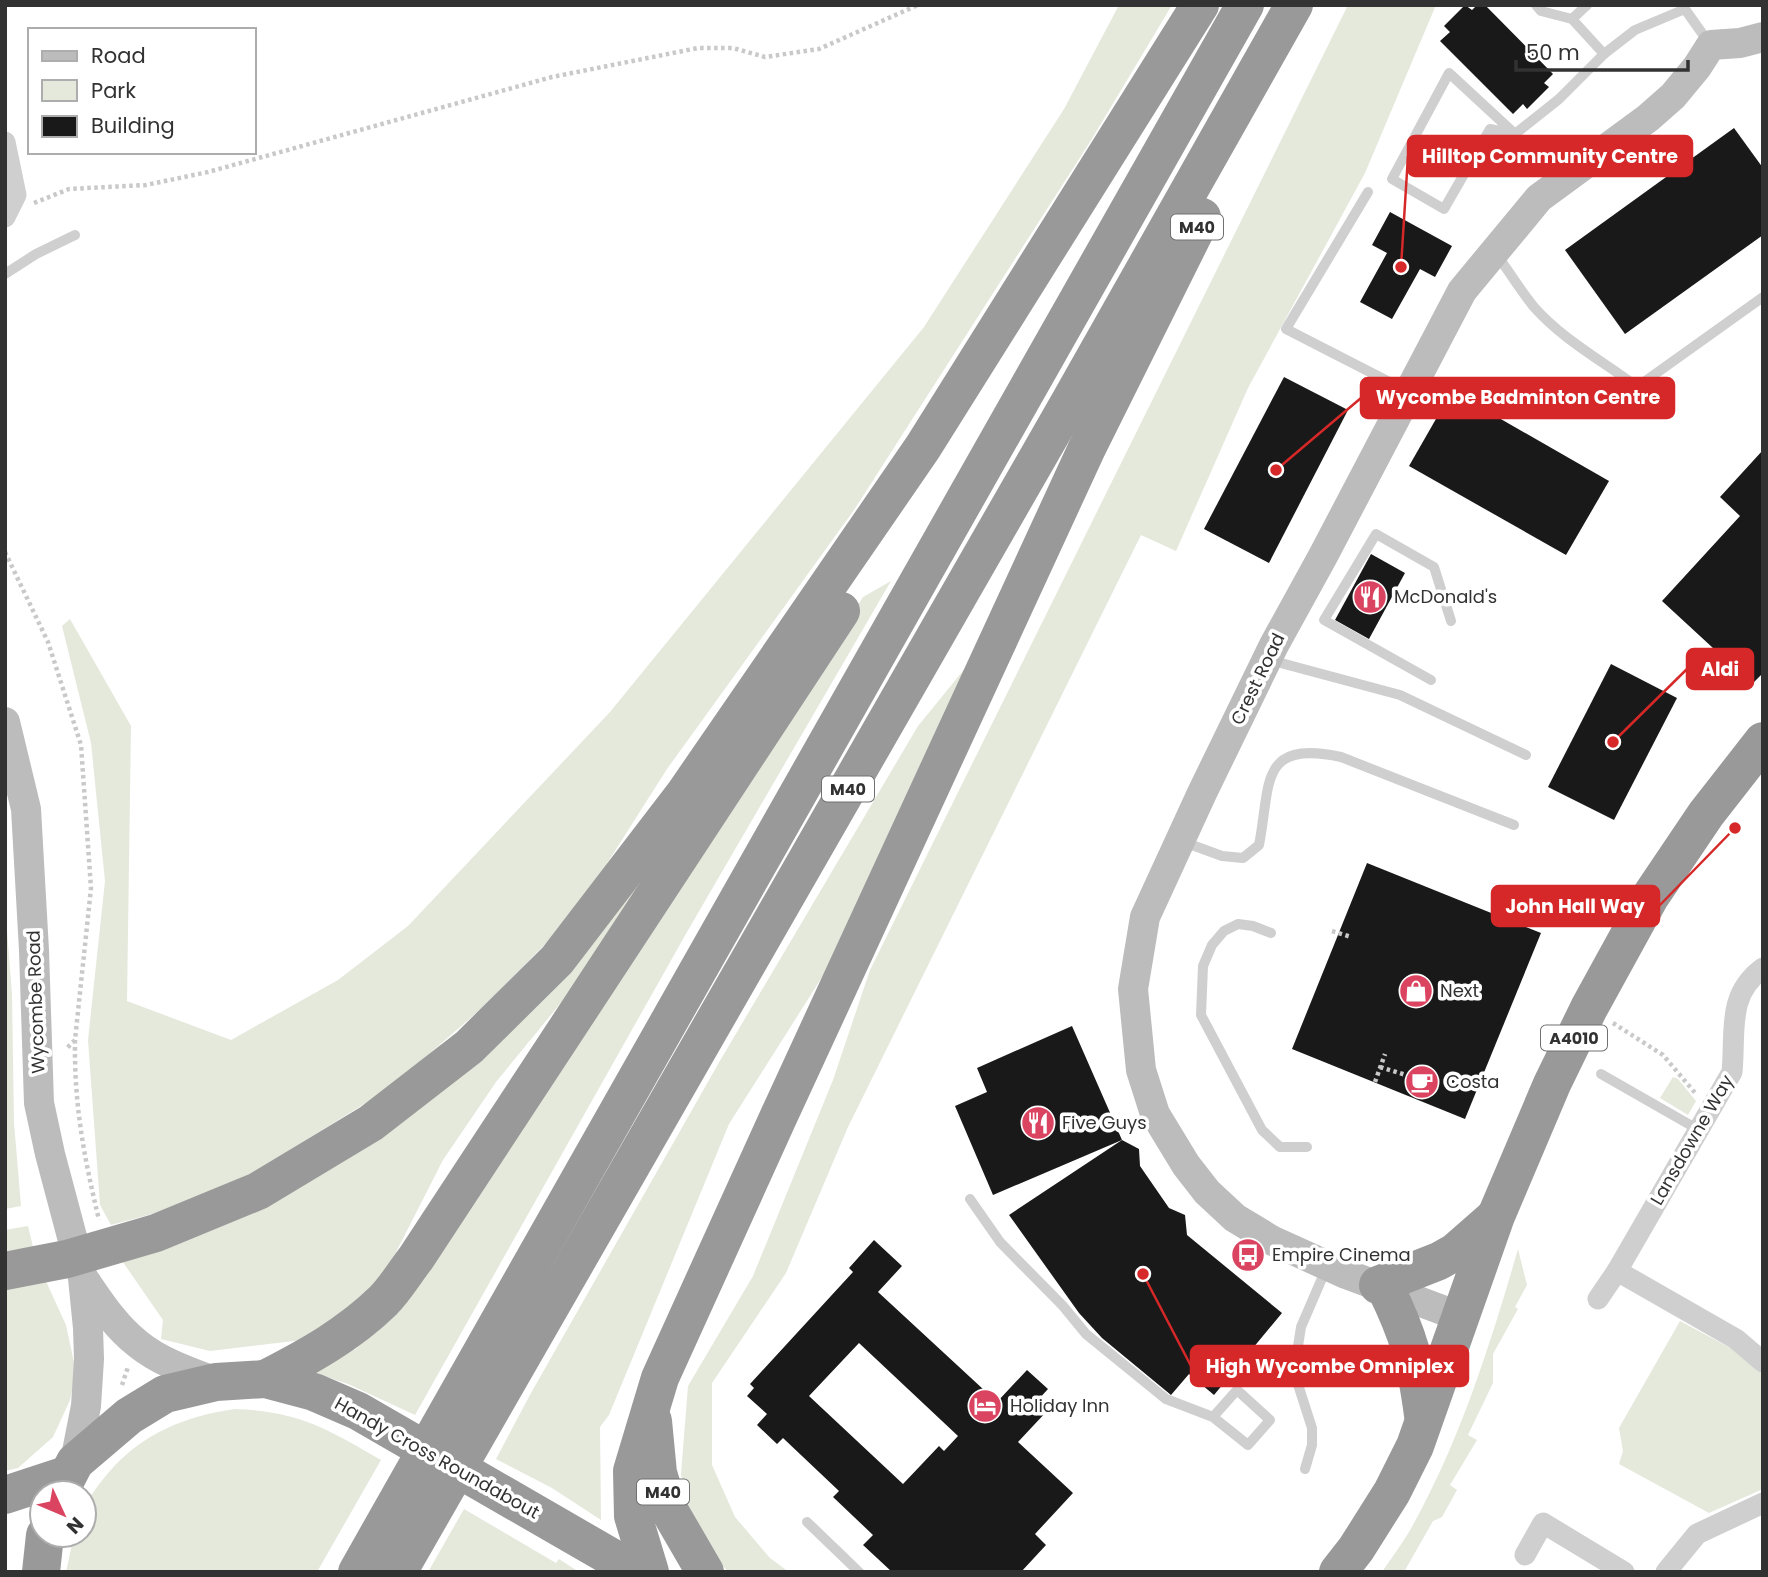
<svg xmlns="http://www.w3.org/2000/svg" width="1768" height="1577" viewBox="0 0 1768 1577" font-family="Poppins,sans-serif">
	<rect width="100%" height="100%" fill="#fff"/>
	<g fill="#e4e9dc">
		<polygon points="1119,5 1172,5 1090,142 854,510 667,769 606,865 555,934 483,1007 390,1088 254,1172 171,1209 111,1225 100,1205 88,1040 105,881 91,743 62,626 70,619 131,726 127,1001 231,1040 338,980 408,926 610,712 924,327 1064,109"/>
		<polygon points="1348,5 1436,5 1365,173 1248,388 1176,551 1141,535 848,1127 786,1273 712,1383 712,1465 735,1517 770,1558 789,1572 728,1572 693,1529 681,1474 688,1386 753,1276 833,1080 870,970"/>
		<polygon points="891,581 687,932 415,1415 348,1384 312,1372 356,1349 419,1279 670,898 863,597"/>
		<polygon points="984,645 824,974 729,1124 609,1415 600,1427 601,1520 552,1488 496,1459 531,1393 721,1059 918,726"/>
		<polygon points="648,876 582,977 496,1082 443,1160 392,1260 367,1300 311,1339 210,1351 161,1339 163,1320 118,1255 323,1168"/>
		<polygon points="5,905 12,994 14,1123 21,1206 5,1209"/>
		<polygon points="1673,1077 1678,1079 1696,1101 1688,1115 1660,1098"/>
		<polygon points="28,1226 33,1247 5,1251 5,1230"/>
		<path d="M1518,1249L1527,1285L1515,1307L1518,1309L1493,1354V1383L1468,1435L1477,1440L1450,1485L1457,1490L1442,1517L1433,1521L1404,1572H1382C1393,1556 1405,1540 1414,1523C1461,1438 1491,1342 1518,1249Z"/>
		<polygon points="44,1277 66,1325 76,1372 70,1400 53,1437 18,1468 5,1471 5,1287"/>
		<polygon points="1680,1321 1740,1353 1763,1375 1763,1489 1709,1513 1619,1464 1623,1451 1619,1428"/>
		<path d="M235,1409C298,1411 328,1429 381,1460L317,1572H66L74,1535H84C84,1526 82,1516 85,1508C90,1495 101,1481 110,1471C143,1433 186,1416 235,1409Z"/>
		<polygon points="464,1509 556,1563 559,1559 579,1572 428,1572"/>
	</g>
	<g fill="#191919" fill-rule="evenodd">
		<polygon points="1465,5 1472,10 1477,5 1485,5 1553,74 1544,83 1549,87 1527,109 1523,104 1513,114 1440,41 1450,32 1444,26"/>
		<polygon points="1734,128 1763,168 1763,235 1625,334 1565,250"/>
		<polygon points="1390,212 1452,246 1435,277 1420,269 1392,319 1360,302 1387,253 1372,245"/>
		<polygon points="1284,377 1348,410 1269,563 1204,529"/>
		<polygon points="1452,391 1609,481 1566,555 1409,466"/>
		<polygon points="1763,450 1763,673 1752,684 1662,601 1740,516 1720,497"/>
		<polygon points="1371,554 1405,573 1369,639 1335,620"/>
		<polygon points="1611,664 1677,698 1614,820 1548,787"/>
		<polygon points="1367,863 1541,933 1465,1119 1292,1049"/>
		<polygon points="1072,1026 1122,1140 993,1195 955,1106 987,1092 977,1068"/>
		<polygon points="1122,1140 1139,1149 1140,1166 1169,1208 1185,1215 1187,1235 1282,1313 1214,1395 1189,1374 1171,1395 1102,1338 1079,1313 1009,1215"/>
		<path d="M874,1240L902,1266L878,1292L997,1402L1027,1370L1048,1389L1037,1401L1048,1410L1018,1442L1073,1493L1035,1534L1046,1545L1021,1572H892L863,1545L873,1535L833,1497L839,1491L783,1438L777,1444L757,1425L767,1414L747,1396L754,1388L750,1384L853,1272L849,1268ZM859,1343L958,1436L944,1451L939,1446L903,1484L809,1396Z"/>
	</g>
	<g fill="none" stroke-linecap="round" stroke-linejoin="round">
		<g stroke="#c9c9c9" stroke-width="4.5" stroke-dasharray="3.5 3.5" stroke-linecap="butt">
			<polyline points="34,203 69,189 146,185 208,172 552,77 698,48 733,48 765,57 819,49 918,5"/>
			<polyline points="5,552 48,642 81,745 91,888 75,1040 66,1049"/>
			<polyline points="1332,931 1351,937"/>
			<polyline points="1613,1023 1663,1055 1696,1094"/>
			<path d="M75,1040C74,1105 84,1157 99,1220"/>
			<polyline points="1380,1067 1409,1076"/>
			<polyline points="1375,1082 1385,1054"/>
			<polyline points="122,1385 128,1367"/>
		</g>
		<g stroke="#cfcfcf" stroke-width="10">
			<polyline points="1536,5 1541,11 1572,19 1604,54"/>
			<polyline points="1682,5 1709,43"/>
			<polyline points="1572,19 1587,5"/>
			<polygon points="1449,73 1515,134 1490,129 1444,209 1392,179"/>
			<polyline points="1515,134 1559,99 1604,54 1635,30 1685,9"/>
			<polyline points="1368,192 1286,329 1407,391"/>
			<path d="M1496,254C1509,271 1520,290 1534,307C1563,340 1603,361 1637,387L1763,297"/>
			<polyline points="5,274 36,254 75,235"/>
			<polyline points="1270,660 1400,695 1526,755"/>
			<polyline points="1431,680 1324,620 1376,534 1434,567 1451,621"/>
			<path d="M1181,841L1222,856L1243,858L1259,845C1271,785 1258,739 1341,757L1514,825"/>
			<polyline points="1271,933 1253,926 1238,924 1224,931 1212,945 1203,966 1201,1015 1262,1130 1280,1147 1307,1147"/>
			<polyline points="1601,1074 1699,1130"/>
			<polyline points="970,1199 1000,1242 1063,1306 1086,1334 1166,1399 1213,1417 1248,1445 1270,1420 1237,1390 1213,1417"/>
			<polyline points="1305,1469 1312,1445 1312,1428 1294,1372 1301,1327 1326,1269"/>
			<polyline points="807,1522 859,1572"/>
		</g>
		<g stroke="#cfcfcf" stroke-width="21">
			<polyline points="5,142 16,195 5,217"/>
			<path d="M1763,968C1726,995 1736,1032 1732,1072L1617,1271L1736,1339L1763,1362"/>
			<polyline points="1598,1299 1617,1271"/>
			<polyline points="1525,1555 1543,1523 1624,1572"/>
			<polyline points="1666,1572 1697,1534 1763,1503"/>
		</g>
		<g stroke="#bcbcbc" stroke-width="30">
			<polyline points="5,722 26,809 34,950 39,1103 50,1154 83,1278 88,1328 89,1359 86,1406 75,1462"/>
			<path d="M86,1282C101,1304 116,1327 138,1344C160,1362 190,1372 216,1382"/>
			<polyline points="1461,1317 1346,1274 1273,1241 1235,1218 1207,1192 1186,1165 1155,1114 1141,1070 1133,989 1145,917 1202,793 1274,645 1323,556 1462,291 1539,198 1648,118 1673,96 1697,67 1711,45 1740,43 1763,37"/>
		</g>
		<g stroke="#999" stroke-width="38">
			<polyline points="5,1271 67,1259 156,1233 258,1191 371,1123 469,1047 557,960 685,793 923,447 1200,5"/>
			<polyline points="1378,1285 1439,1261 1455,1252 1495,1217"/>
			<path d="M1385,1287C1409,1336 1416,1362 1423,1415"/>
			<path d="M265,1379C308,1357 348,1335 383,1301C395,1289 405,1272 416,1258L841,611"/>
			<polyline points="653,1421 658,1473 669,1510 705,1572"/>
			<polyline points="59,1493 75,1462 129,1416 165,1394 216,1382 265,1379 314,1392 358,1411 637,1572"/>
			<polyline points="5,1495 66,1475"/>
			<polyline points="41,1572 45,1535"/>
			<polyline points="357,1572 1245,5"/>
			<polyline points="398,1572 1069,403 1294,5"/>
			<polyline points="650,1572 633,1516 632,1471 660,1378 777,1120 1087,448 1202,217"/>
			<polyline points="1338,1572 1356,1549 1392,1492 1415,1446 1496,1216 1552,1084 1589,1008 1650,897 1706,814 1763,741"/>
		</g>
	</g>
	<defs>
		<g id="restaurant-disc" transform="scale(1.75)"><circle r="9.5" fill="#da4461" stroke="#fff"/><path d="M-5-6h1v4h1v-4h1v4h1v-4h1v5L-1.5 .5V6h-2V.5L-5-1ZM5-6V6H3V1.5H1.5Q1.5-4 5-6Z" fill="#fff"/></g>
		<g id="shop-disc" transform="scale(1.75)"><circle r="9.5" fill="#da4461" stroke="#fff"/><path d="M-5-2.5h2.3a2.7 3.5 0 0 1 5.4 0H5L5.5 6h-11ZM-1.5-2.5h3a1.5 2.3 0 0 0-3 0Z" fill="#fff"/></g>
		<g id="cafe-disc" transform="scale(1.75)"><circle r="9.5" fill="#da4461" stroke="#fff"/><path d="M-5.5-4.5H6V0H3Q3 3.5 0 3.5H-2.5Q-5.5 3.5-5.5 0ZM3-3.2v2h1.7v-2ZM-6 4.5H4V6H-6Z" fill="#fff"/></g>
		<g id="bus-disc" transform="scale(1.75)"><circle r="9.5" fill="#da4461" stroke="#fff"/><path d="M-5-6H5V4H4V6H2V4H-2V6H-4V4H-5ZM-3.5-4V0h7V-4ZM-3.5 1.2v1.5H-2V1.2ZM2 1.2v1.5H3.5V1.2Z" fill="#fff"/></g>
		<g id="hotel-disc" transform="scale(1.75)"><circle r="9.5" fill="#da4461" stroke="#fff"/><path d="M-6-4.5h1.5V1H6V5H4.5V3h-9V5H-6ZM-4 0a1.8 1.8 0 1 1 3.6 0ZM.5 0V-2.5h3Q6-2.5 6 0Z" fill="#fff"/></g>
	</defs>
	<g fill-rule="evenodd">
		<use href="#restaurant-disc" x="1370" y="597"/>
		<use href="#shop-disc" x="1416" y="991"/>
		<use href="#cafe-disc" x="1422" y="1082"/>
		<use href="#restaurant-disc" x="1038" y="1123"/>
		<use href="#bus-disc" x="1248" y="1255"/>
		<use href="#hotel-disc" x="985" y="1406"/>
	</g>
	<g text-anchor="middle" stroke-width="7" stroke-linejoin="round" paint-order="stroke">
		<g fill="#fff" stroke="#707070" stroke-width="2">
			<rect x="1171" y="214.5" width="52" height="25" rx="5"/>
			<rect x="822" y="776.5" width="52" height="25" rx="5"/>
			<rect x="1541" y="1025.5" width="66" height="25" rx="5"/>
			<rect x="637" y="1479.5" width="52" height="25" rx="5"/>
		</g>
		<g font-size="16" font-weight="bold" fill="#323232">
			<text x="1197" y="233">M40</text>
			<text x="848" y="795">M40</text>
			<text x="1574" y="1044">A4010</text>
			<text x="663" y="1498">M40</text>
		</g>
		<g font-size="18" fill="#323232" stroke="#fff" text-anchor="start">
			<text x="1394" y="603">McDonald's</text>
			<text x="1440" y="997">Next</text>
			<text x="1446" y="1088">Costa</text>
			<text x="1062" y="1129">Five Guys</text>
			<text x="1272" y="1261">Empire Cinema</text>
			<text x="1010" y="1412">Holiday Inn</text>
		</g>
		<g font-size="18" fill="#323232" stroke="#fff">
			<text transform="translate(1258 679) rotate(-64)" y="6">Crest Road</text>
			<text transform="translate(36 1002) rotate(-92)" y="6">Wycombe Road</text>
			<text transform="translate(1692 1140) rotate(-60)" y="6">Lansdowne Way</text>
			<text transform="translate(437 1458) rotate(29)" y="6">Handy Cross Roundabout</text>
		</g>
	</g>
	<path fill="none" stroke="#d62828" stroke-width="2.5" d="M1401 267L1408 156M1276 470L1361 398M1613 742L1687 669M1735 828L1659 906M1143 1274L1191 1366"/>
	<g fill="#d62828" stroke="#fff" stroke-width="2.5">
		<circle cx="1401" cy="267" r="7"/>
		<circle cx="1276" cy="470" r="7"/>
		<circle cx="1613" cy="742" r="7"/>
		<circle cx="1735" cy="828" r="7"/>
		<circle cx="1143" cy="1274" r="7"/>
	</g>
	<g fill="#d62828" stroke="#d62828" stroke-width="2.5">
		<rect x="1408" y="136" width="284" height="40" rx="7"/>
		<rect x="1361" y="378" width="313" height="40" rx="7"/>
		<rect x="1687" y="649" width="66" height="40" rx="7"/>
		<rect x="1492" y="886" width="167" height="40" rx="7"/>
		<rect x="1191" y="1346" width="277" height="40" rx="7"/>
	</g>
	<g font-size="19" text-anchor="middle" font-weight="bold" fill="#fff">
		<text x="1550" y="163">Hilltop Community Centre</text>
		<text x="1518" y="404">Wycombe Badminton Centre</text>
		<text x="1720" y="676">Aldi</text>
		<text x="1575" y="913">John Hall Way</text>
		<text x="1330" y="1373">High Wycombe Omniplex</text>
	</g>
	<rect width="1768" height="1577" fill="none" stroke="#323232" stroke-width="14"/>
	<rect x="28" y="28" width="228" height="126" fill="#ffffff" stroke="#adadad" stroke-width="2"/>
	<rect x="42" y="51" width="35" height="10" fill="#bcbcbc" stroke="#adadad" stroke-width="2"/>
	<text x="91" y="63" font-size="21" fill="#323232">Road</text>
	<rect x="42" y="80" width="35" height="21" fill="#e4e9dc" stroke="#adadad" stroke-width="2"/>
	<text x="91" y="98" font-size="21" fill="#323232">Park</text>
	<rect x="42" y="116" width="35" height="21" fill="#191919" stroke="#adadad" stroke-width="2"/>
	<text x="91" y="133" font-size="21" fill="#323232">Building</text>
	<g transform="translate(63 1514) rotate(134)"><circle r="33" fill="#ffffff" stroke="#adadad" stroke-width="2"/>
	<path d="M0-5L12 26L0 18L-12 26Z" fill="#da4461"/>
	<text y="-10" font-size="19" font-weight="bold" text-anchor="middle" fill="#323232">N</text>
	</g>
	<path d="M1516 60v10h172v-10" fill="none" stroke="#323232" stroke-width="3.5"/>
	<text x="1526" y="60" font-size="21" fill="#323232" stroke="#ffffff" stroke-width="5" paint-order="stroke">50 m</text>
</svg>
